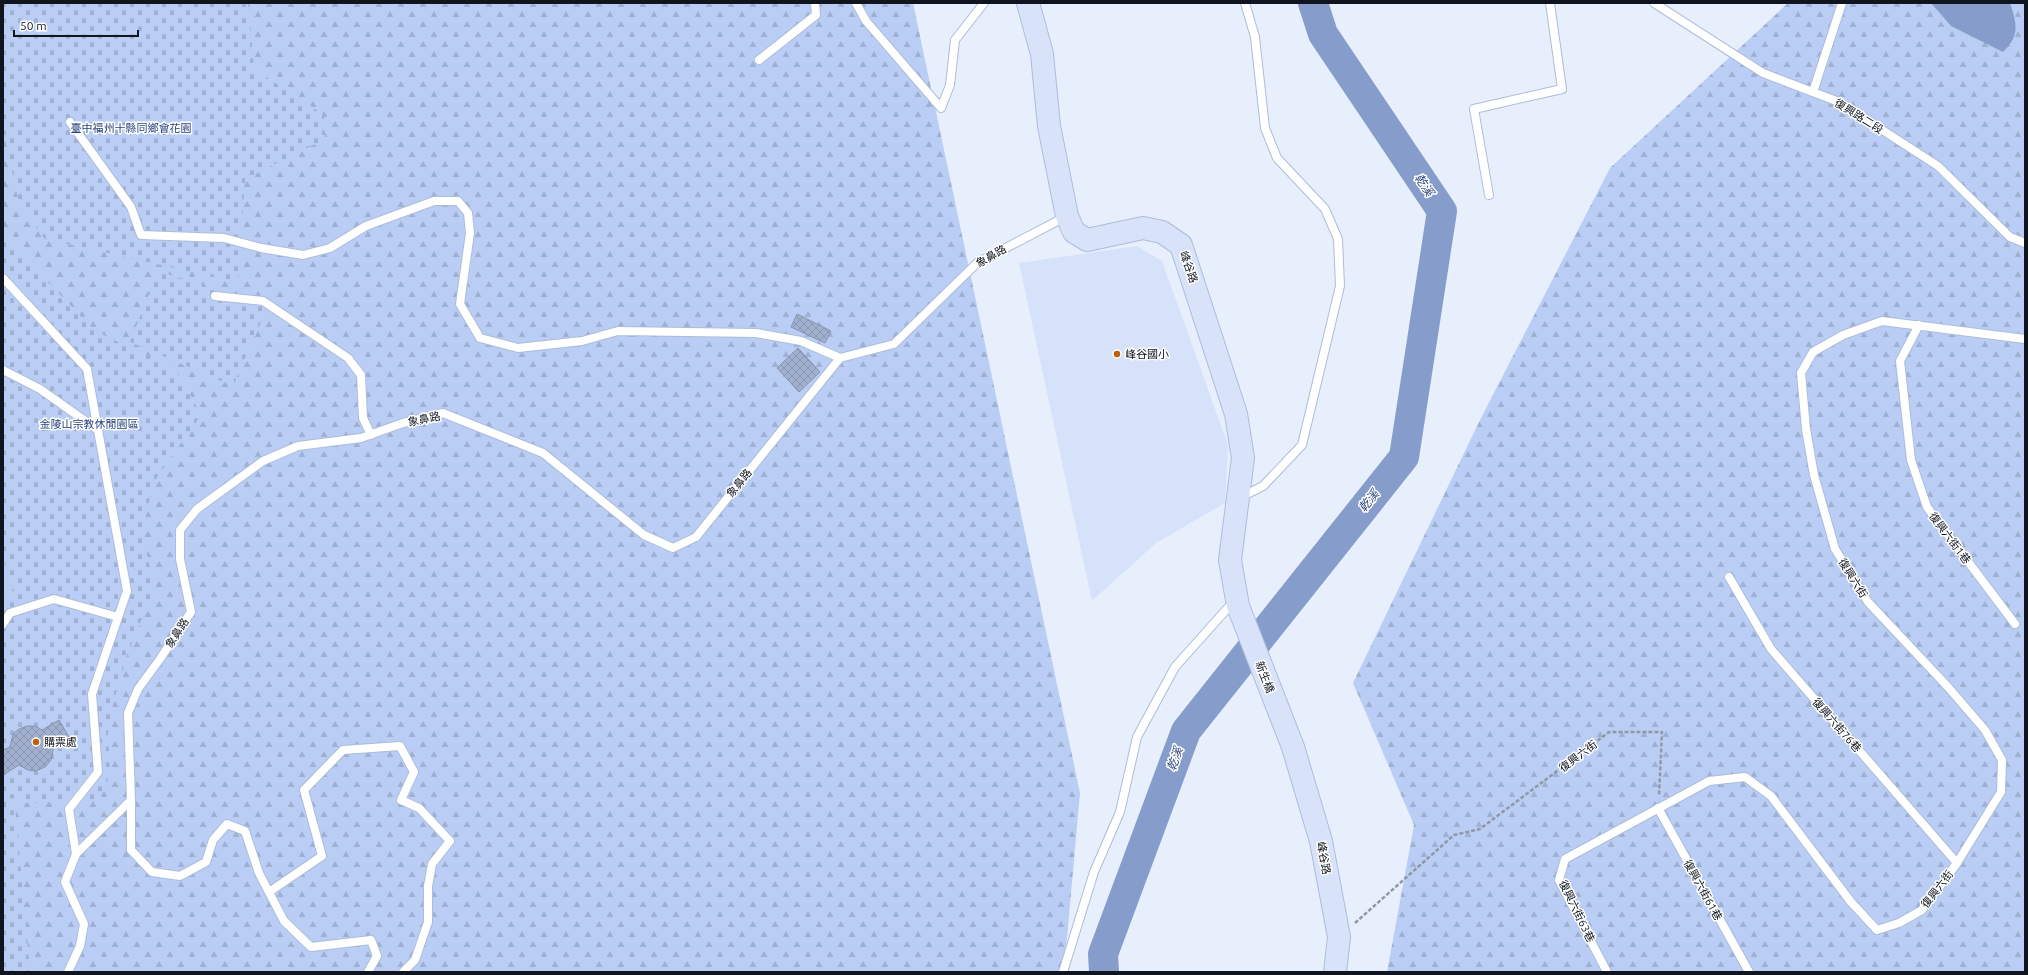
<svg xmlns="http://www.w3.org/2000/svg" width="2028" height="975" viewBox="0 0 2028 975" font-family="Ubuntu,'Noto Sans TC',sans-serif">
	<defs>
		<pattern id="forest-firs" width="22" height="20" patternUnits="userSpaceOnUse"><rect width="22" height="20" fill="#bacef5"/><path d="M5 1l3.5 6h-7zM16 11l3.5 6h-7z" fill="#9fb0d2"/></pattern>
		<pattern id="cemetery-stones" width="16" height="16" patternUnits="userSpaceOnUse"><rect width="16" height="16" fill="#bacef5"/><path d="M2 7V4a2 2 0 0 1 4 0v3zM10 15v-3a2 2 0 0 1 4 0v3z" fill="#9fb0d2"/></pattern>
		<pattern id="building-cross-hatch" width="8" height="8" patternUnits="userSpaceOnUse"><rect width="8" height="8" fill="#a1b0cf"/><path d="M0 0l8 8M0 8l8-8" fill="none" stroke="#8996b1"/></pattern>
	</defs>
	<rect width="100%" height="100%" fill="#e8effc"/>
	<polygon fill="#d6e2f9" points="1137,246 1162,261 1228,445 1225,503 1156,543 1092,601 1019,263"/>
	<g fill="url(#forest-firs)">
		<polygon points="3,3 913,3 1080,793 1064,972 3,972"/>
		<polygon points="1788,3 2025,3 2025,972 1387,972 1414,825 1353,683 1481,418 1610,168"/>
	</g>
	<g fill="url(#cemetery-stones)">
		<polygon points="3,3 247,3 249,8 254,69 324,115 325,139 245,179 238,282 45,239 19,203 3,129"/>
		<polygon points="3,235 95,331 176,369 201,415 153,483 143,534 154,589 127,655 114,700 108,733 110,775 97,800 28,803 3,796"/>
		<polygon points="158,271 268,306 233,386 130,342"/>
		<polygon points="3,803 15,806 30,972 3,972"/>
	</g>
	<polygon fill="#bacef5" points="3,559 14,588 3,602"/>
	<path fill="#869dcb" d="M1931,3H2010C2017,25 2020,35 2003,52L1951,26Z"/>
	<g fill="none" stroke-linecap="round" stroke-linejoin="round">
		<polyline stroke="#869dcb" stroke-width="30" points="1104,972 1103,954 1186,731 1404,457 1442,211 1323,34 1313,3"/>
	</g>
	<g fill="url(#building-cross-hatch)" stroke="#8695b3">
		<polygon points="797,314 831,331 825,343 791,327"/>
		<polygon points="798,348 820,372 799,392 777,368"/>
		<polygon points="59,720 69,737 54,746 51,760 45,767 36,771 28,770 19,765 3,775 3,750 10,747 13,734 19,729 27,726 35,726 42,730"/>
	</g>
	<g fill="none" stroke-linecap="round" stroke-linejoin="round">
		<g stroke="#acbcda" stroke-width="10">
			<g id="lane">
				<polyline points="856,3 866,21 941,108 950,85 955,40 984,3"/>
				<polyline points="1654,3 1763,73 1839,102 1938,166 2010,237 2025,243"/>
				<polyline points="759,60 816,15 815,3"/>
				<polyline points="1813,92 1842,3"/>
				<polyline points="70,122 131,207 141,235 224,238 261,248 303,255 330,248 366,226 434,201 458,201 468,213 470,233 460,304 480,338 518,348 582,341 618,331 756,333 801,341 840,358"/>
				<polyline points="1489,195 1474,109 1562,89 1550,3"/>
				<polyline points="3,278 87,369 127,591 92,694 98,772 69,809 76,854"/>
				<polyline points="215,296 263,301 348,358 361,375 363,418 371,435"/>
				<polyline points="1919,325 1900,361 1911,460 1927,507 2015,624"/>
				<polyline points="3,370 40,389 98,430"/>
				<polyline points="1241,497 1263,486 1302,445 1340,286 1338,239 1325,209 1277,158 1265,128 1255,37 1245,3"/>
				<polyline points="1729,577 1771,649 1957,863"/>
				<polyline points="3,624 10,613 54,599 118,617"/>
				<polyline points="131,800 131,850 152,872 180,876 206,862 213,840 227,824 245,831 259,873 284,921 311,947 371,940 377,956 368,972"/>
				<polyline points="1658,808 1749,972"/>
				<polyline points="269,892 322,856 304,790 343,750 400,746 414,772 401,800 419,808 450,841 432,864 428,886 428,922 415,960 403,972"/>
				<polyline points="68,972 80,946 84,924 65,882 76,854 131,800 128,713 138,689 160,659 191,612 180,559 180,530 197,509 263,461 298,446 361,438 403,423 443,413 543,453 644,535 673,548 696,537 840,358 894,344 977,263 1067,216"/>
				<polyline points="1063,972 1094,872 1120,812 1137,737 1175,667 1234,601"/>
				<polyline points="1607,972 1559,880 1565,859 1709,781 1745,777 1771,796 1851,902 1877,930 1899,923 1922,910 1957,863 2001,792 2002,760 1985,730 1948,687 1868,602 1835,549 1814,475 1806,429 1801,373 1813,352 1843,335 1882,321 2025,339"/>
			</g>
		</g>
		<g stroke="#acbcda" stroke-width="24">
			<polyline id="secondary" points="1028,3 1042,54 1049,126 1067,216 1074,232 1087,240 1143,228 1162,232 1181,245 1236,414 1243,458 1230,560 1238,606 1293,747 1321,841 1339,937 1335,972"/>
		</g>
		<polyline stroke="#9197a3" stroke-width="2.5" stroke-dasharray="4 2" stroke-linecap="butt" points="1355,923 1454,835 1480,829 1609,732 1662,732 1659,796"/>
		<use href="#lane" stroke="#fff" stroke-width="8"/>
		<use href="#secondary" stroke="#d8e3fa" stroke-width="22"/>
	</g>
	<g fill="#be610e" stroke="#fff" stroke-width="1.5">
		<circle cx="1117" cy="354" r="4"/>
		<circle cx="36" cy="742" r="4"/>
	</g>
	<g text-anchor="middle" stroke-width="3" stroke-linejoin="round" paint-order="stroke">
		<g font-size="11" fill="#0f141f" stroke="#fff">
			<text transform="translate(1859 116) rotate(32)" y="4">復興路二段</text>
			<text transform="translate(991 256) rotate(-30)" y="4">象鼻路</text>
			<text transform="translate(1189 267) rotate(71)" y="4">峰谷路</text>
			<text transform="translate(424 419) rotate(-12)" y="4">象鼻路</text>
			<text transform="translate(739 483) rotate(-51)" y="4">象鼻路</text>
			<text transform="translate(1950 538) rotate(53)" y="4">復興六街1巷</text>
			<text transform="translate(1853 578) rotate(58)" y="4">復興六街</text>
			<text transform="translate(177 633) rotate(-57)" y="4">象鼻路</text>
			<text transform="translate(1265 677) rotate(69)" y="4">新生橋</text>
			<text transform="translate(1837 725) rotate(49)" y="4">復興六街76巷</text>
			<text transform="translate(1578 756) rotate(-37)" y="4">復興六街</text>
			<text transform="translate(1324 858) rotate(79)" y="4">峰谷路</text>
			<text transform="translate(1937 889) rotate(-52)" y="4">復興六街</text>
			<text transform="translate(1703 890) rotate(61)" y="4">復興六街61巷</text>
			<text transform="translate(1577 911) rotate(64)" y="4">復興六街63巷</text>
		</g>
		<g font-size="11" fill="#29437d" stroke="#fff">
			<text x="131" y="132">臺中福州十縣同鄉會花園</text>
			<text x="89" y="428">金陵山宗教休閒園區</text>
		</g>
		<g font-size="11" fill="#0f141f" stroke="#fff" text-anchor="start">
			<text x="1125" y="358">峰谷國小</text>
			<text x="44" y="746">購票處</text>
		</g>
		<g font-size="12" font-style="italic" fill="#2d4882" stroke="#fff">
			<text transform="translate(1424 185) rotate(56)" y="4">乾溪</text>
			<text transform="translate(1369 501) rotate(-51)" y="4">乾溪</text>
			<text transform="translate(1175 759) rotate(-70)" y="4">乾溪</text>
		</g>
	</g>
	<rect width="2028" height="975" fill="none" stroke="#0f141f" stroke-width="8"/>
	<path d="M14 30v6h124v-6" fill="none" stroke="#0f141f" stroke-width="2"/>
	<text x="20" y="30" font-size="12" fill="#0f141f" stroke="#ffffff" stroke-width="3" paint-order="stroke">50 m</text>
</svg>
